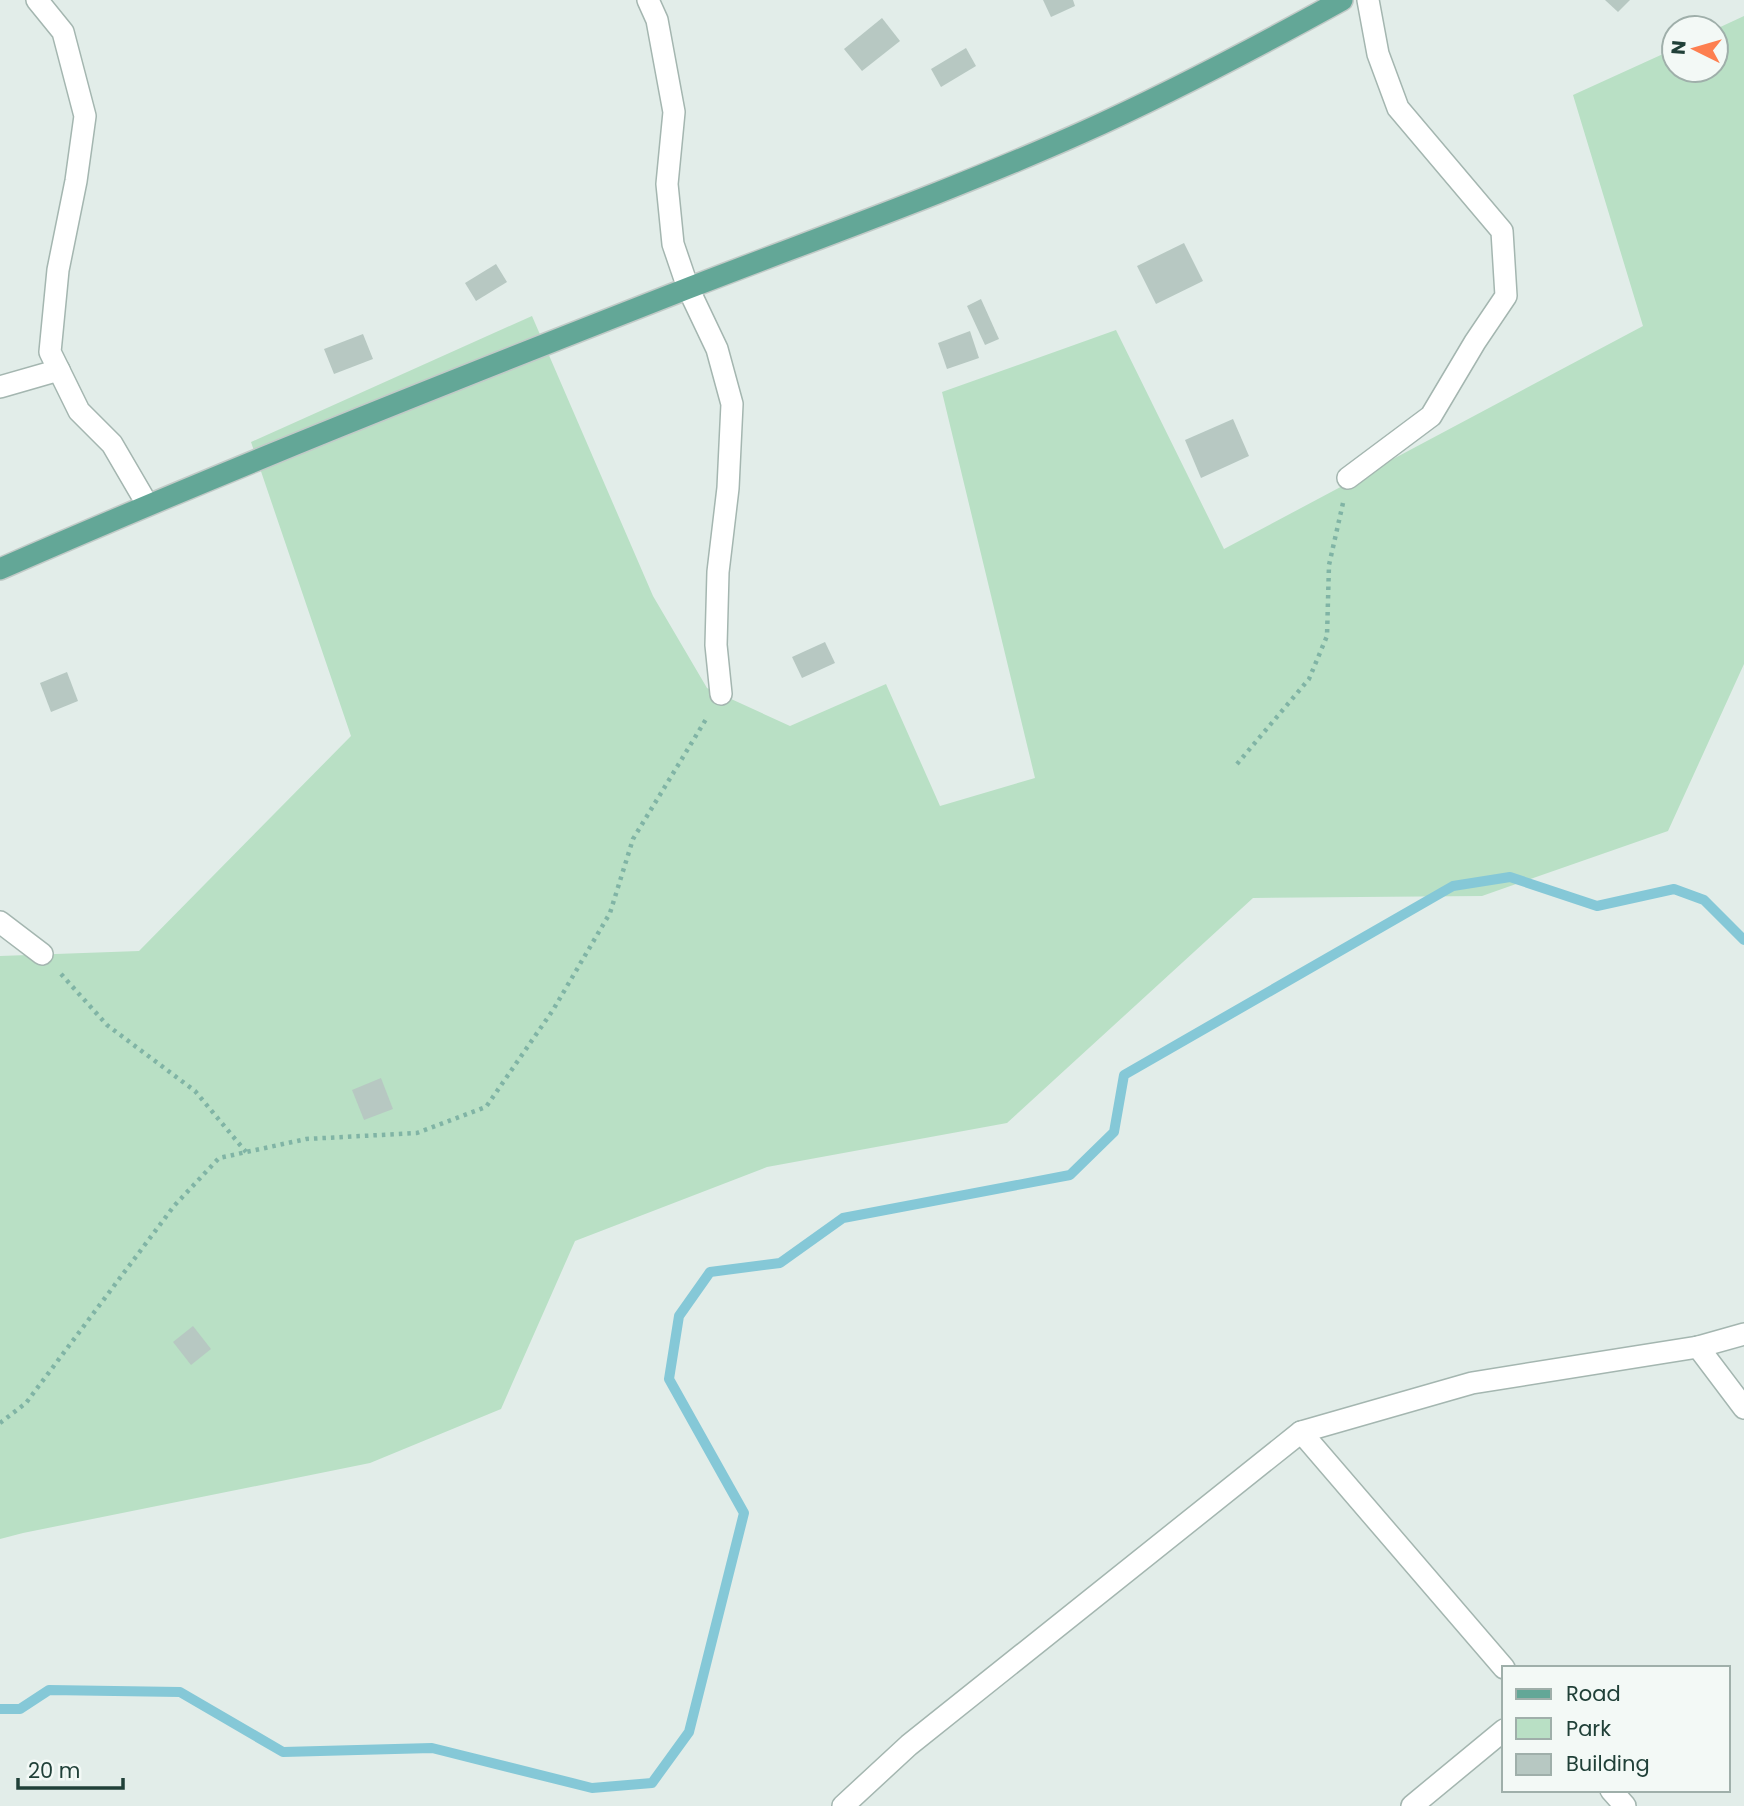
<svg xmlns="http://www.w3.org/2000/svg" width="1744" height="1806" viewBox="0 0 1744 1806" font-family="Poppins,sans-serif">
	<rect width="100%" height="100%" fill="#e2ede9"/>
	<polygon fill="#b9e0c5" points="1744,16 1744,664 1668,831 1482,896 1253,898 1007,1123 767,1167 575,1241 501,1409 370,1463 23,1533 0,1539 0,956 139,951 351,736 251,442 532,316 653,596 707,688 790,726 886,684 940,806 1035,778 942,392 1116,330 1224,549 1643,326 1573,95 1674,49 1674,70 1716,70 1716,29"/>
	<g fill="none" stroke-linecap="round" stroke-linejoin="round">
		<polyline stroke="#85c8d7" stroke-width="10" points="0,1709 20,1709 49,1690 180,1692 283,1752 432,1748 592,1788 652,1783 689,1732 744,1513 669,1379 679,1316 710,1272 780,1263 843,1218 1070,1175 1114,1132 1124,1075 1453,886 1510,877 1597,906 1674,889 1704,900 1744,940"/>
	</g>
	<g fill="#b7c8c2">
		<polygon points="1043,0 1073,0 1075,6 1051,17"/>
		<polygon points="1605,0 1630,0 1618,12"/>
		<polygon points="882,18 900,41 862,71 844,49"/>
		<polygon points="966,48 976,66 941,87 931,69"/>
		<polygon points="1184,243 1203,281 1156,304 1137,266"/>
		<polygon points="496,264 507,282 476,301 465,283"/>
		<polygon points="981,299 999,339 985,345 967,306"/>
		<polygon points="970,331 979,358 947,369 938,343"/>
		<polygon points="363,334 373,359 334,374 324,349"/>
		<polygon points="1233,419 1249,456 1201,478 1185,440"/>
		<polygon points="825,642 835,663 802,678 792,657"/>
		<polygon points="67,672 78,701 51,712 40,683"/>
		<polygon points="381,1078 393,1109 364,1120 352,1090"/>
		<polygon points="193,1326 211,1349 191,1365 173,1342"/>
	</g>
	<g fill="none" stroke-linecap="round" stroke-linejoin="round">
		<g stroke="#a4b6b0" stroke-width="24">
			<g id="minor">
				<polyline points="37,0 63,32 85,116 76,181 58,270 50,352 79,411 112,444 147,504"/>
				<polyline points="648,0 657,20 674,112 667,184 673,244 688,288 717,349 732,404 728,488 718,572 716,645 721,694"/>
				<polyline points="0,387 59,370"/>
				<polyline points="1348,478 1431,416 1475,342 1506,296 1502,231 1398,108 1378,54 1368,0"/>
				<polyline points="0,922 42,954"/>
				<polyline points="1698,1347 1744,1408"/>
				<polyline points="1301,1432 1504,1668"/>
				<polyline points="1611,1790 1625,1806"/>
				<polyline points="843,1806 909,1745 1301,1432 1472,1383 1698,1347 1744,1334"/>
				<polyline points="1412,1806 1504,1730"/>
			</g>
		</g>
		<g stroke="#c1cac7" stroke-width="24">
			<path id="major" d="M0,569C226,470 456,379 686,289C818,238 951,191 1081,133C1170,93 1257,47 1342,0"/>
		</g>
		<g stroke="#80b4a5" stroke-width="4.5" stroke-dasharray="3.5 5" stroke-linecap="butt">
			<polyline points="1237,764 1309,679 1327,636 1329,565 1343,503"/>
			<polyline points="61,974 107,1025 195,1091 246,1152"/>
			<polyline points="0,1423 26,1403 174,1206 219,1158 306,1139 417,1133 486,1107 553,1010 610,913 633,839 708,716"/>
		</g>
		<use href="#minor" stroke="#fff" stroke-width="21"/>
		<use href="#major" stroke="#63a797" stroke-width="21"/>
	</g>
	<rect x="1502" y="1666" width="228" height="126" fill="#f3f9f6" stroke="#9fafaa" stroke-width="2"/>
	<rect x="1516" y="1689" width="35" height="10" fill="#63a797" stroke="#9fafaa" stroke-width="2"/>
	<text x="1566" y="1701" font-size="21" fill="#204038">Road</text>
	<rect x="1516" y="1718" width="35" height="21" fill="#b9e0c5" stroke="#9fafaa" stroke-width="2"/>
	<text x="1566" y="1736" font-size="21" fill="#204038">Park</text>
	<rect x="1516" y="1754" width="35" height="21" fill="#b7c8c2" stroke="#9fafaa" stroke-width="2"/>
	<text x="1566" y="1771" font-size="21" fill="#204038">Building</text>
	<g transform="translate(1695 49) rotate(275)"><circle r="33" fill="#f3f9f6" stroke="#9fafaa" stroke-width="2"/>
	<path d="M0-5L12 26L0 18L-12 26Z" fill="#fd7f50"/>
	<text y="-10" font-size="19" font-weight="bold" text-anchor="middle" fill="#204038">N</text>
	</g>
	<path d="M18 1778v10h105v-10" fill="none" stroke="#204038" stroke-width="3.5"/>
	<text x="28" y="1778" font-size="21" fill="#204038" stroke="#f3f9f6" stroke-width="5" paint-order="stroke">20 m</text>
</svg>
